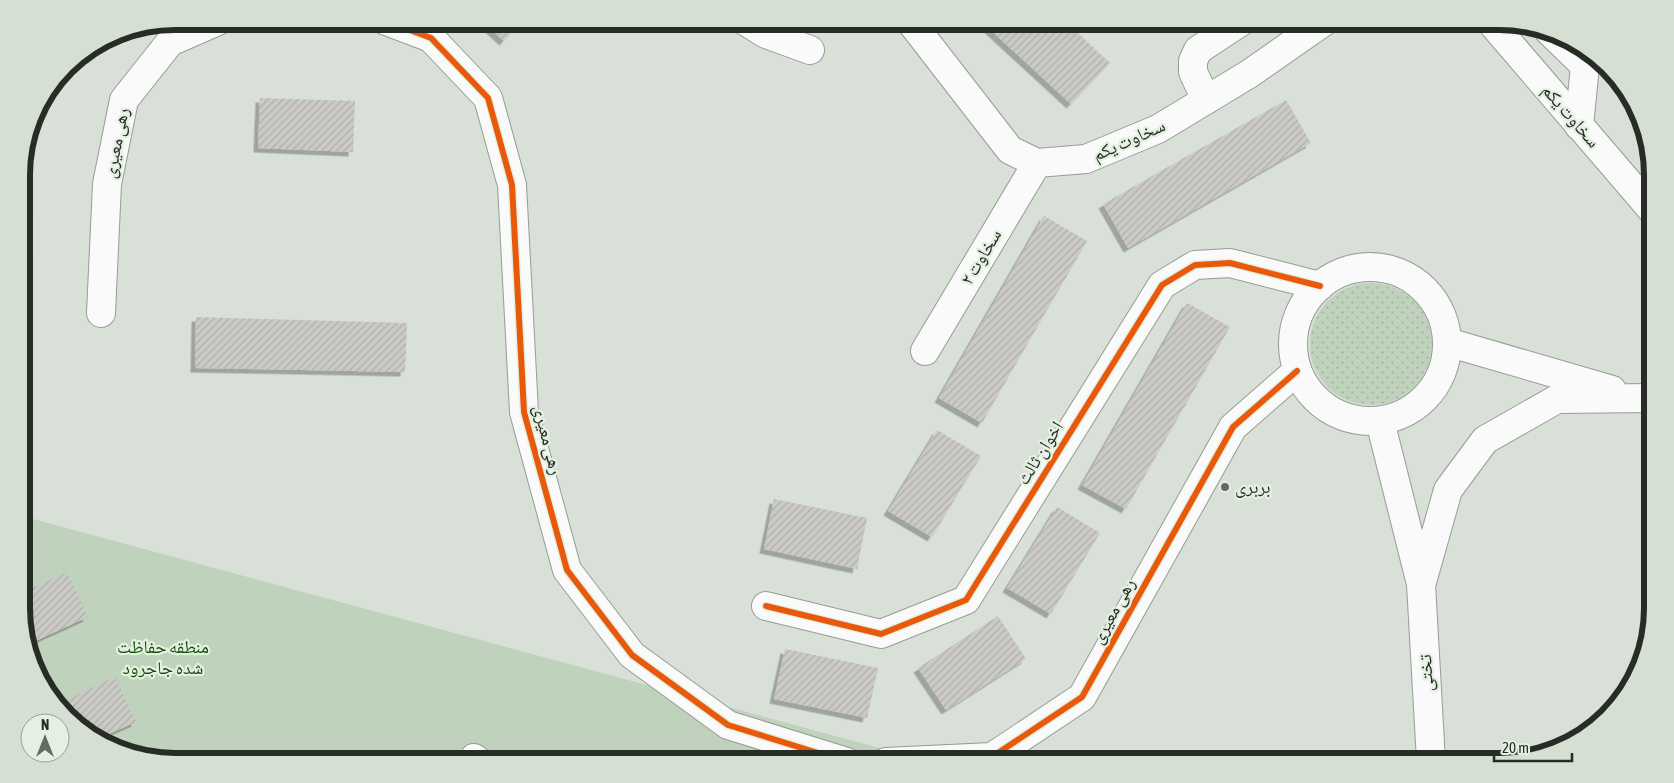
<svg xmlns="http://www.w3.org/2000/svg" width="1674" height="783" viewBox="0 0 1674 783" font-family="'Asap Condensed','Noto Naskh Arabic',sans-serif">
	<defs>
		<pattern id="grass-dots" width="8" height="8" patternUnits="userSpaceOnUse" patternTransform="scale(1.25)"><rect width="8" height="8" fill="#bfd2bb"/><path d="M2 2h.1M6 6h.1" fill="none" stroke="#a4b4a1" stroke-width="1.8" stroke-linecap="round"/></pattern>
		<pattern id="building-hatch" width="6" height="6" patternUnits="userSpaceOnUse" patternTransform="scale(1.25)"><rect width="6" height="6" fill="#cbcac7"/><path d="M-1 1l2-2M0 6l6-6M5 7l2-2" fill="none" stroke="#aeaeab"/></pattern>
		<filter id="shadow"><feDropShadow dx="-4.5" dy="4.5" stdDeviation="0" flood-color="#0004"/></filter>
	</defs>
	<rect width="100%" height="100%" fill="#d9e0d8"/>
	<circle fill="url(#grass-dots)" cx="1371" cy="344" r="61"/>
	<polygon fill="#bfd2bb" points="22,516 931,762 175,762 116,750 53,702 23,629"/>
	<g fill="url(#building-hatch)" filter="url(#shadow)">
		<polygon points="482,21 522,21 504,41"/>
		<polygon points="981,21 1065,21 1110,63 1071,104"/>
		<polygon points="260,98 355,101 353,152 258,148"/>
		<polygon points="1286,100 1311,143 1128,248 1103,204"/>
		<polygon points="1044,216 1087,241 982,423 939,398"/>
		<polygon points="1187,303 1230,327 1126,509 1082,485"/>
		<polygon points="196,317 407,323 405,372 195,368"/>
		<polygon points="937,430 981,456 932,537 888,511"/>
		<polygon points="774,499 867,518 857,569 764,549"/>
		<polygon points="1057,507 1100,533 1051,614 1007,588"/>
		<polygon points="67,572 88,617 29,644 23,629 23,592"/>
		<polygon points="998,616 1026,659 946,710 918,668"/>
		<polygon points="785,649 878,668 867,718 774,699"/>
		<polygon points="115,677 136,722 100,738 56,704"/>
	</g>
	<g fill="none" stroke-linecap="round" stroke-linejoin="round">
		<g stroke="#969c96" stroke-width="30">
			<g id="street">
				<polyline points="386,21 431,38 488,98 512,185 524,412 567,570 632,655 728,725 847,762"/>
				<polyline points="745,21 766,34 810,50"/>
				<polyline points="910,21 1010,150 1037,163 1086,159 1158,129 1249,74 1325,21"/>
				<polyline points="1490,21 1652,210"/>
				<polyline points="1549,31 1585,66 1579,126"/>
				<polyline points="1206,100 1193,72 1193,61 1198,50 1242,21"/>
				<circle cx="1370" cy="344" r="77"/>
				<polyline points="101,313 107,184 124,100 170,42 218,21"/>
				<polyline points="1447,342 1612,390"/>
				<polyline points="925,351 1037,163"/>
				<polyline points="1380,421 1421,584 1431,761"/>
				<polyline points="1422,582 1448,490 1485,440 1557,399 1652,398"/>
				<polyline points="766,606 881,634 966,600 1162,285 1195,265 1230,263 1320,286"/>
				<polyline points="474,758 479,762"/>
				<polyline points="886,762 992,757 1082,697 1233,427 1297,371"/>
			</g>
		</g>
		<use href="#street" stroke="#f9faf9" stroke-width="28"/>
		<g stroke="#e4f0e2" stroke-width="9">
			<g id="cycleway">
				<polyline points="386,21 431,38 488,98 512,185 524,412 567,570 632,655 728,725 847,762"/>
				<polyline points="766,606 881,634 966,600 1162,285 1195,265 1230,263 1320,286"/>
				<polyline points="886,762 992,757 1082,697 1233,427 1297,371"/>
			</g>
		</g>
		<use href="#cycleway" stroke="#e8590c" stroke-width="6"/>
	</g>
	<circle fill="#656b64" stroke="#e4f0e2" stroke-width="2" cx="1225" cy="487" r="5"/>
	<g text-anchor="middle" stroke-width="4.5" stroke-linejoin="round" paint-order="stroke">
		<g font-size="18" fill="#272c26" stroke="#e4f0e2">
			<text transform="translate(1571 116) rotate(49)" y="6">سخاوت یکم</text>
			<text transform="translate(1129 140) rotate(-24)" y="6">سخاوت یکم</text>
			<text transform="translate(116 143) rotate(-79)" y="6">رهی معیری</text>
			<text transform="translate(981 257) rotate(-59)" y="6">سخاوت ۲</text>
			<text transform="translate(548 440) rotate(76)" y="6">رهی معیری</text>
			<text transform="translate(1040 453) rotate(-58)" y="6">اخوان ثالث</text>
			<text transform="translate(1113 611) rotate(-61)" y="6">رهی معیری</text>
			<text transform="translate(1426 673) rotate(-93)" y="6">تختی</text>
		</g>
		<g font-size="18" fill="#272c26" stroke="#e4f0e2" text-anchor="start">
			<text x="1235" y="493">بربری</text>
		</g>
		<g font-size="18" fill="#0e5201" stroke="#e4f0e2">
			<text x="163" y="653">منطقه حفاظت<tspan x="163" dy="21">شده جاجرود</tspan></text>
		</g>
	</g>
	<path d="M0 0H1674V783H0ZM175 30H1499A145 145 0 0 1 1644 175V608A145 145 0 0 1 1499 753H175A145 145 0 0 1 30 608V175A145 145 0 0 1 175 30Z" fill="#d5e0d3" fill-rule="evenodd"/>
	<path fill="none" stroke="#272c26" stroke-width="6" d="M175 30H1499A145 145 0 0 1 1644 175V608A145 145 0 0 1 1499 753H175A145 145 0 0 1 30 608V175A145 145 0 0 1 175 30Z"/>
	<g transform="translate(45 738)"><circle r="24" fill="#e4f0e2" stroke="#98a297"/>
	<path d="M0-4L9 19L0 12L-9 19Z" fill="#656b64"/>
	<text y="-8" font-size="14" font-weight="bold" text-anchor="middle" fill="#272c26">N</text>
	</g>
	<path d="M1494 753v8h78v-8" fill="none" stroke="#272c26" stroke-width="2.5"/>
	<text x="1502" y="753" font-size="15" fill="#272c26" stroke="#e4f0e2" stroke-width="4" paint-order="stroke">20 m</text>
</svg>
